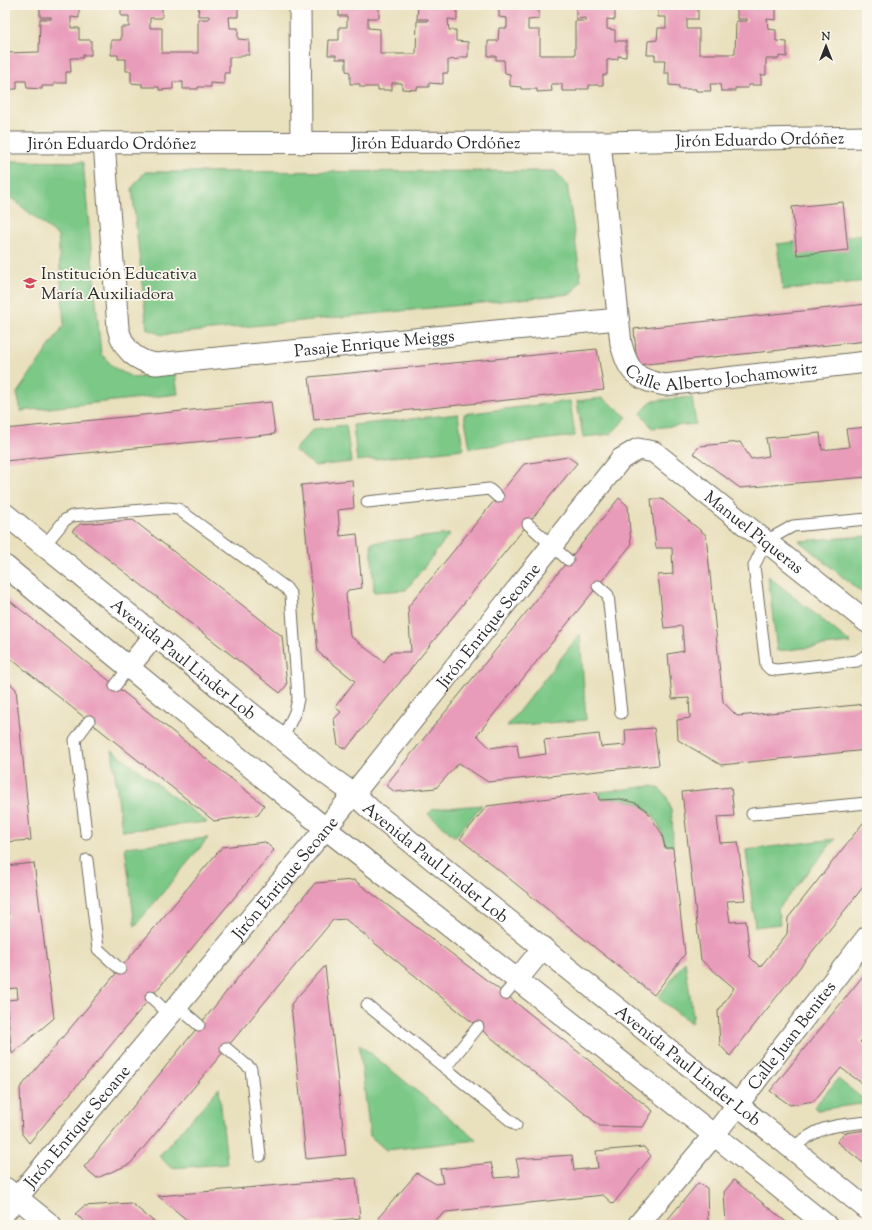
<svg xmlns="http://www.w3.org/2000/svg" width="872" height="1230" viewBox="0 0 872 1230" font-family="'Sorts Mill Goudy',serif">
	<rect width="100%" height="100%" fill="#fbf7ec"/>
	<filter id="ink" filterUnits="userSpaceOnUse"><feTurbulence type="fractalNoise" baseFrequency=".025" numOctaves="2"/><feDisplacementMap in="SourceGraphic" scale="8" xChannelSelector="R" yChannelSelector="G"/><feConvolveMatrix kernelMatrix="1 2 1 2 8 2 1 2 1" color-interpolation-filters="sRGB"/></filter>
	<filter id="wash" filterUnits="userSpaceOnUse"><feTurbulence type="fractalNoise" baseFrequency=".012" numOctaves="4" result="noise"/><feDisplacementMap in="SourceGraphic" scale="16" xChannelSelector="R" yChannelSelector="G"/><feGaussianBlur stdDeviation="0.9" result="paint"/><feColorMatrix in="noise" values="0 0 0 0 0 0 0 0 0 0 0 0 0 0 0 0 0 1.4 0 .05"/><feComposite in="paint" operator="in"/></filter>
	<g filter="url(#wash)">
		<rect width="100%" height="100%" fill="#e9e0bd"/>
		<g fill="#7bc887" stroke="#537a59">
			<polygon points="5,161 83,162 101,354 116,369 134,378 175,373 178,394 21,411 17,393 64,325 58,236 5,193"/>
			<polygon points="555,171 567,184 581,280 571,294 162,335 147,329 132,188 145,172"/>
			<polygon points="867,234 867,281 783,290 777,244"/>
			<polygon points="692,397 696,424 652,428 641,413 652,401"/>
			<polygon points="603,398 627,417 611,434 583,437 577,401"/>
			<polygon points="570,401 575,436 470,448 464,414"/>
			<polygon points="458,414 463,449 357,461 353,425"/>
			<polygon points="346,425 351,462 315,466 294,450 313,429"/>
			<polygon points="450,534 406,590 374,592 371,543"/>
			<polygon points="867,536 867,597 799,541"/>
			<polygon points="768,576 851,643 777,651"/>
			<polygon points="580,634 586,720 507,726"/>
			<polygon points="112,750 207,822 122,831"/>
			<path d="M651,786C676,789 672,829 673,846H666C657,808 639,797 601,799L600,792Z"/>
			<polygon points="482,805 455,837 428,814 433,809"/>
			<polygon points="208,838 135,926 125,847"/>
			<polygon points="835,839 778,909 780,924 755,927 746,850"/>
			<polygon points="685,961 693,1016 691,1023 658,998"/>
			<polygon points="359,1044 477,1140 386,1150 370,1136"/>
			<polygon points="838,1079 867,1102 867,1103 818,1110 814,1107"/>
			<polygon points="219,1088 227,1164 171,1168 159,1156"/>
		</g>
		<g id="blocks">
			<g fill="#e99bba">
				<polygon points="40,5 79,5 79,18 71,17 71,28 79,28 79,40 91,40 91,55 83,55 83,58 70,58 71,72 66,72 66,83 54,83 54,86 42,86 42,89 27,88 26,81 17,81 17,89 5,89 5,53 39,52 40,19 51,19 51,17 40,17"/>
				<polygon points="121,5 162,5 162,18 150,18 150,28 162,28 162,53 198,53 198,19 209,19 209,16 198,16 199,5 238,5 238,17 229,17 230,28 238,28 238,39 249,40 249,55 241,55 241,57 229,57 229,73 224,73 224,84 210,83 211,87 198,87 198,89 183,89 183,82 173,82 173,89 159,90 159,87 142,87 142,84 131,83 131,71 126,71 126,59 118,59 118,55 111,55 111,40 121,40 121,27 129,27 129,16 121,16"/>
				<polygon points="339,5 379,5 379,18 368,18 368,28 380,29 380,54 416,54 417,21 428,21 428,19 417,19 418,5 466,5 466,7 457,7 457,20 448,19 449,30 456,30 456,41 468,42 468,57 460,57 460,59 448,60 448,73 443,73 443,84 429,83 429,87 417,87 417,90 402,89 402,83 392,83 392,90 378,90 378,87 360,87 360,84 350,84 350,72 346,71 346,59 336,59 336,55 328,55 329,40 339,40 339,27 347,27 347,16 339,16"/>
				<polygon points="499,5 539,5 539,19 528,20 528,30 540,30 540,55 575,55 575,21 586,21 586,18 576,19 576,5 615,5 615,20 607,19 607,29 615,30 615,41 626,41 626,57 618,56 618,59 607,60 607,75 603,75 603,85 589,85 589,89 577,89 577,91 562,91 562,84 551,84 552,91 537,92 537,89 521,89 521,87 510,86 510,74 505,73 504,60 496,60 496,56 488,56 488,41 498,41 499,28 507,28 507,18 499,17"/>
				<polygon points="658,5 698,5 698,19 687,19 687,29 699,29 699,54 735,54 736,21 747,21 747,19 737,19 737,5 776,5 776,20 767,19 768,29 776,30 776,41 787,42 787,57 779,56 779,59 766,59 766,75 761,75 761,85 748,85 748,88 735,88 735,91 721,91 720,84 710,84 711,91 696,91 696,89 679,89 679,86 669,85 669,73 664,73 665,60 655,60 655,55 647,55 648,41 657,40 658,28 666,28 666,17 658,17"/>
				<polygon points="843,202 848,250 797,255 792,207"/>
				<polygon points="867,304 867,341 637,365 634,329"/>
				<polygon points="597,349 604,390 314,420 309,377"/>
				<polygon points="271,402 275,434 5,461 5,429"/>
				<polygon points="867,427 867,477 740,488 693,453 700,446 740,442 751,459 769,456 766,438 820,433 822,450 849,447 846,429"/>
				<polygon points="568,457 577,463 346,749 338,745 334,719 341,712 335,707 355,681 318,652 301,485 352,480 354,508 338,510 340,536 357,534 362,588 348,590 346,594 350,636 384,662 391,652 411,652 408,607 524,464"/>
				<polygon points="619,498 628,506 631,545 477,735 490,748 517,744 519,758 546,754 544,740 599,734 601,747 626,745 625,730 654,728 659,765 488,782 459,763 436,788 395,792 386,785"/>
				<polygon points="651,499 662,499 706,535 723,702 737,716 867,704 867,750 721,765 678,740 677,720 690,718 689,698 672,699 668,654 684,651 682,626 664,628 658,575 673,574 672,548 656,548"/>
				<polygon points="133,520 282,636 287,685 280,693 72,531 80,524"/>
				<polygon points="5,597 264,805 258,815 214,821 5,654"/>
				<polygon points="5,679 16,689 31,840 5,842"/>
				<polygon points="731,787 734,816 717,817 720,843 738,842 745,900 727,901 730,922 746,921 750,957 760,967 787,934 788,918 867,818 867,882 730,1056 720,1045 718,1011 734,988 701,960 682,792"/>
				<polygon points="597,792 599,800 620,799 636,803 647,811 662,834 665,848 673,848 685,954 654,995 460,839 487,806"/>
				<polygon points="265,842 274,850 29,1143 22,1134 20,1088 222,847"/>
				<polygon points="34,863 54,1018 12,1054 6,1000 18,999 17,988 5,989 5,917 9,917 7,906 5,906 5,866"/>
				<polygon points="354,880 505,994 653,1111 643,1127 600,1126 345,919 333,920 130,1164 97,1178 84,1167 315,883"/>
				<polygon points="325,966 346,1155 306,1159 291,1004"/>
				<polygon points="867,971 867,1033 860,1042 867,1048 867,1087 841,1068 814,1101 790,1105 770,1091"/>
				<polygon points="867,1130 867,1166 837,1142 844,1133"/>
				<polygon points="644,1147 651,1156 613,1204 603,1195 446,1212 427,1225 386,1225 378,1218 417,1173 436,1184 443,1183 440,1169 491,1163 495,1178 520,1176 516,1159 572,1155 574,1170 598,1168 596,1151"/>
				<polygon points="356,1178 360,1218 285,1225 193,1225 158,1196"/>
				<polygon points="734,1180 790,1225 726,1225 724,1192"/>
				<polygon points="698,1183 707,1188 708,1225 663,1225"/>
				<polygon points="131,1203 158,1225 89,1225 75,1214 84,1206"/>
			</g>
		</g>
	</g>
	<g filter="url(#ink)">
		<use href="#blocks" fill-opacity="0" stroke="#6e6a5e" stroke-width="1"/>
		<g fill="none" stroke-linecap="round" stroke-linejoin="round">
			<g stroke="#6e6a5e" stroke-width="13">
				<g id="lane">
					<polyline points="367,502 489,489 498,497"/>
					<polyline points="867,519 793,526 766,541 754,566 766,665 770,669 777,670 857,661 867,655"/>
					<polyline points="528,524 568,560"/>
					<polyline points="44,546 65,520 72,516 167,508 178,509 286,588 291,595 298,699 295,712 283,738"/>
					<polyline points="598,586 608,595 621,713"/>
					<polyline points="115,686 129,667"/>
					<polyline points="752,814 867,803"/>
					<polyline points="86,833 75,740 89,721"/>
					<polyline points="87,860 98,949 120,969"/>
					<polyline points="505,994 516,981"/>
					<polyline points="151,997 170,1015"/>
					<polyline points="367,1005 516,1125"/>
					<polyline points="177,1006 199,1025"/>
					<polyline points="226,1048 251,1069 260,1156"/>
					<polyline points="445,1068 478,1027"/>
					<path d="M792,1148C822,1125 830,1126 867,1122"/>
				</g>
			</g>
			<g stroke="#6e6a5e" stroke-width="23">
				<g id="street">
					<polyline points="300,5 301,143"/>
					<path id="s1" d="M600,142L621,344C629,373 635,379 665,385L867,362"/>
					<path id="s2" d="M5,143L600,142L867,137"/>
					<path id="s3" d="M104,143L118,328C123,349 135,361 156,364L618,319"/>
					<path id="s4" d="M5,514L326,774L354,794L370,809L867,1209"/>
					<polyline points="5,566 326,829 714,1135 826,1225"/>
					<polyline points="129,667 155,635"/>
					<polyline points="516,981 543,948"/>
					<polyline points="5,1188 51,1225"/>
					<path id="s5" d="M5,1212L331,822L621,459L638,449L654,452L867,622"/>
					<path id="s6" d="M638,1225L714,1135L867,937"/>
				</g>
			</g>
			<use href="#lane" stroke="#fff" stroke-width="11"/>
			<use href="#street" stroke="#fff" stroke-width="21"/>
		</g>
	</g>
	<defs>
		<g id="school-bare" transform="scale(1.08)"><path d="M0-5L7-2L0 1L-7-2ZM-4 1L0 2.5L4 1V4Q0 6-4 4Z" fill="#d1495b" stroke="#fbf7ec" stroke-width="2.5" paint-order="stroke"/></g>
	</defs>
	<g fill-rule="evenodd">
		<use href="#school-bare" x="30" y="283"/>
	</g>
	<g text-anchor="middle" stroke-width="3.5" stroke-linejoin="round" paint-order="stroke">
		<g font-size="17" fill="#2b2b2b" stroke="#fbf7ec">
			<text dy="6" stroke="none"><textPath href="#s2" startOffset="755">Jirón Eduardo Ordóñez</textPath></text>
			<text dy="6" stroke="none"><textPath href="#s2" startOffset="107">Jirón Eduardo Ordóñez</textPath></text>
			<text dy="6" stroke="none"><textPath href="#s2" startOffset="431">Jirón Eduardo Ordóñez</textPath></text>
			<text dy="6" stroke="none"><textPath href="#s3" startOffset="461">Pasaje Enrique Meiggs</textPath></text>
			<text dy="6" stroke="none"><textPath href="#s1" startOffset="324">Calle Alberto Jochamowitz</textPath></text>
			<text dy="6" stroke="none"><textPath href="#s5" startOffset="1137">Manuel Piqueras</textPath></text>
			<text dy="6" stroke="none"><textPath href="#s5" startOffset="760">Jirón Enrique Seoane</textPath></text>
			<text dy="6" stroke="none"><textPath href="#s4" startOffset="230">Avenida Paul Linder Lob</textPath></text>
			<text dy="6" stroke="none"><textPath href="#s4" startOffset="554">Avenida Paul Linder Lob</textPath></text>
			<text dy="6" stroke="none"><textPath href="#s5" startOffset="436">Jirón Enrique Seoane</textPath></text>
			<text dy="6" stroke="none"><textPath href="#s6" startOffset="244">Calle Juan Benites</textPath></text>
			<text dy="6" stroke="none"><textPath href="#s4" startOffset="878">Avenida Paul Linder Lob</textPath></text>
			<text dy="6" stroke="none"><textPath href="#s5" startOffset="112">Jirón Enrique Seoane</textPath></text>
		</g>
		<g font-size="17" fill="#2b2b2b" stroke="#fbf7ec" text-anchor="start">
			<text x="41" y="279">Institución Educativa<tspan x="41" dy="20">María Auxiliadora</tspan></text>
		</g>
	</g>
	<rect width="872" height="1230" fill="none" stroke="#fbf7ec" stroke-width="20"/>
	<g transform="translate(826 46)" stroke="#fbf7ec" stroke-width="3" paint-order="stroke">
	<path d="M0-3L7 15L0 10L-7 15Z" fill="#2b2b2b"/>
	<text y="-6" font-size="11" font-weight="bold" text-anchor="middle" fill="#2b2b2b">N</text>
	</g>
</svg>
